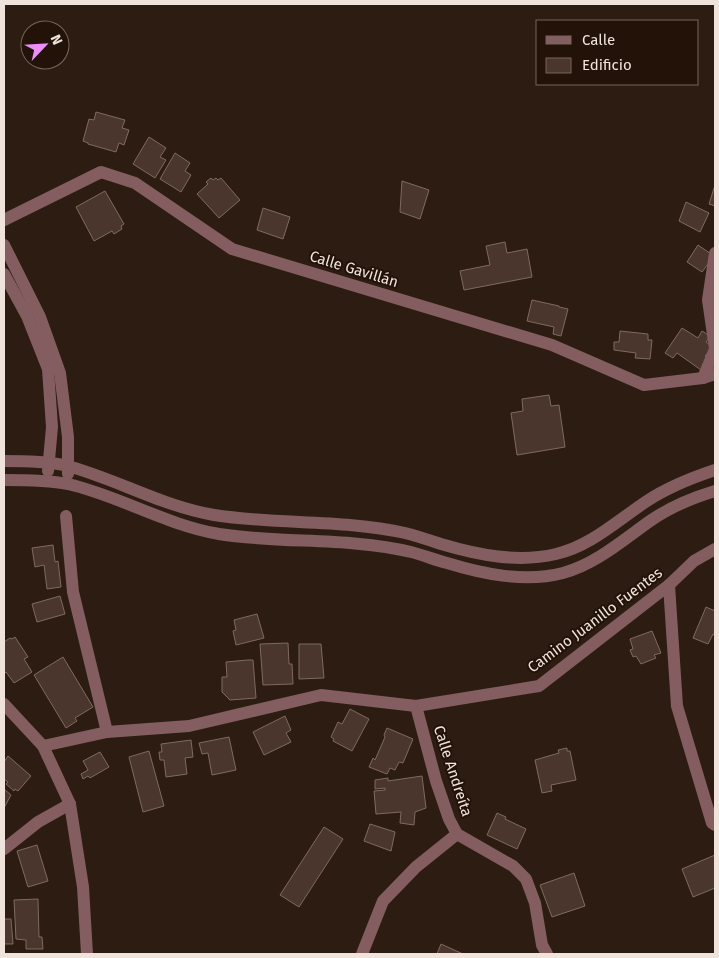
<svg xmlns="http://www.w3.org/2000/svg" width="719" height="958" viewBox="0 0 719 958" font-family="'Fira Sans',sans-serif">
	<rect width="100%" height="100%" fill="#2d1c11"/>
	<g fill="#4a362c" stroke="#806a5e">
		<polygon points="96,112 125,120 122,128 129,130 124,145 119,143 116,152 88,144 88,143 83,141 89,119 94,120"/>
		<polygon points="149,137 166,148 160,157 166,160 155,178 133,164"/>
		<polygon points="175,153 190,163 185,171 191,175 181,192 160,179"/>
		<polygon points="211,178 213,180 216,178 218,180 221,178 240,200 219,218 197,194 208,184 206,182"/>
		<polygon points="402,181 429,190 420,219 400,212"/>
		<polygon points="715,185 715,206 709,204"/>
		<polygon points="105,191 124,224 121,226 122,229 114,234 112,231 94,241 76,207"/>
		<polygon points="686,202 709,213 700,232 679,221"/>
		<polygon points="263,208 290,217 283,239 257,230"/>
		<polygon points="505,242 507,253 527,249 532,277 464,290 460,271 490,265 486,246"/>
		<polygon points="698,245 714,256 702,272 687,262"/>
		<polygon points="532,300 559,306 559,307 568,309 561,336 553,334 554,327 527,321"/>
		<polygon points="682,328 698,338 702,331 710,336 706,342 713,347 705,356 709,358 701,370 677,353 673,358 665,353"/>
		<polygon points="620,331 648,334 648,340 652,340 650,359 635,358 636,353 614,350 614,342 619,342"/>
		<polygon points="549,395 551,406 559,405 565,447 517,455 511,413 523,411 522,399"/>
		<polygon points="53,545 55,562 58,561 61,587 47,589 44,565 35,567 32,548"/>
		<polygon points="60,596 65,614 37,622 32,604"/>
		<polygon points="706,607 715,611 715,635 713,634 708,644 693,638"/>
		<polygon points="257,614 264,638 236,645 233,631 236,630 234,620"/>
		<polygon points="652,631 661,653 654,655 656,658 641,664 636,656 633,657 630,650 633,649 630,639"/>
		<polygon points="15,637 28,657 24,659 32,672 14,683 6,672 4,674 4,642 10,638 12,639"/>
		<polygon points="288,643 289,664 292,664 293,684 263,685 260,644"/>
		<polygon points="299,644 321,644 324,678 299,679"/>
		<polygon points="63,657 93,707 75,718 77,721 66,728 34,675"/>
		<polygon points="248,660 253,660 256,698 230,700 222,692 222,677 227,677 226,662"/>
		<polygon points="350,709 369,719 352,751 333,741 334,739 331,737 338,722 342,724"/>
		<polygon points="285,716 291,730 286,733 291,742 264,755 253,732"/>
		<polygon points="387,728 413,739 403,763 399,762 395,770 390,768 387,774 369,767 373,758 375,760 385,737 384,735"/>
		<polygon points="229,737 236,770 212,775 208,753 202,754 199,743"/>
		<polygon points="191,740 193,757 185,758 187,774 166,777 164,760 160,760 159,752 162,752 161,744"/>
		<polygon points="567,748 567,751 570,751 576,780 551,785 552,791 542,793 535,760 559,753 558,750"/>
		<polygon points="149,751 164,806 143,812 129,757"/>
		<polygon points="100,752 109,767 90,778 88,776 83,779 81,774 88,770 83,761"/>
		<polygon points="8,756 31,776 18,791 15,789 14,791 6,784 8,782 4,779 4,762"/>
		<polygon points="422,776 426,808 415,812 414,825 400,823 401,812 376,814 374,791 385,790 385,788 375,789 375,780 388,778 388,781"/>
		<polygon points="4,789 11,795 4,808"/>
		<polygon points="497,813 506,817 505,819 526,829 517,849 487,835"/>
		<polygon points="370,824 395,832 391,851 364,841"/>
		<polygon points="324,827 343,839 299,907 280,895"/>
		<polygon points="37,845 48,881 28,887 17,851"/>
		<polygon points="715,855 715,888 693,897 682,869"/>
		<polygon points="574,873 585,906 552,917 540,885"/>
		<polygon points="38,899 39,937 42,937 43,949 26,949 26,940 16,939 14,900"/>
		<polygon points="4,919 11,919 13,944 4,944"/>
		<polygon points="441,944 463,954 437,954"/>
	</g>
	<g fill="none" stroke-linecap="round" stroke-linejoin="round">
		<g stroke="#835d60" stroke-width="12">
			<polyline points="4,220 101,172 135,183 232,249 552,345 644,385 703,378 715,374"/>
			<polyline points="4,245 40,317 60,373 68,437 68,474"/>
			<polyline points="4,274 27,316 48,369 52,427 48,471"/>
			<polyline points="703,378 715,349 708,300 715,253"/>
			<path d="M4,461C24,461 44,461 64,465C115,478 161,506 214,515C277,525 342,519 405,533C417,536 429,540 441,544C478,555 518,563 556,554C591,546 618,520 647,501C668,487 691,478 715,470"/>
			<path d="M4,480C25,480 47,480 68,484C120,496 166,525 219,534C282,544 348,537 411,552C423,555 435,560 447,563C483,574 525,583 563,573C596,564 623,540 650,521C670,507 692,498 715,491"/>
			<polyline points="66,516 73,592 107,732"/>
			<polyline points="669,585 677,706 712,823 715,825"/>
			<polyline points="4,704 43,746 70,804 83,887 87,954"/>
			<polyline points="416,706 436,781 449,819 457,834 513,866 526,879 535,903 542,945 547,954"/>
			<polyline points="43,746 107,732 189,726 321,695 416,706 539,686 669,585 694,561 715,549"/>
			<polyline points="4,849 38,822 70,804"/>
			<polyline points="362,954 383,901 416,867 457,834"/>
		</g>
	</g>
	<g text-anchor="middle" stroke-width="4" stroke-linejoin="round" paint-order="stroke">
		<g font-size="15" fill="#efe3dc" stroke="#231208">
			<text transform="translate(354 269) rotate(17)" y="5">Calle Gavillán</text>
			<text transform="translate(595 620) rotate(-37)" y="5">Camino Juanillo Fuentes</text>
			<text transform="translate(453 771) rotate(72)" y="5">Calle Andreíta</text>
		</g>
	</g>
	<rect width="719" height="958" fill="none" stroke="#efe3dc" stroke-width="10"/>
	<rect x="536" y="20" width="162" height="65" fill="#231208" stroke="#75665d"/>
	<rect x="546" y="36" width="25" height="8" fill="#835d60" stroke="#75665d"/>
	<text x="582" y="45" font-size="15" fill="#efe3dc">Calle</text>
	<rect x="546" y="58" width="25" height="15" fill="#4a362c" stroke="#75665d"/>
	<text x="582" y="70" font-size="15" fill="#efe3dc">Edificio</text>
	<g transform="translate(45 45) rotate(65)"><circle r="24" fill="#231208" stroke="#75665d"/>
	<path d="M0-4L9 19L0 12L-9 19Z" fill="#ea8dfd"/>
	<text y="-8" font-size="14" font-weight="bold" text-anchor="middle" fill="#efe3dc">N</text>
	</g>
</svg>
